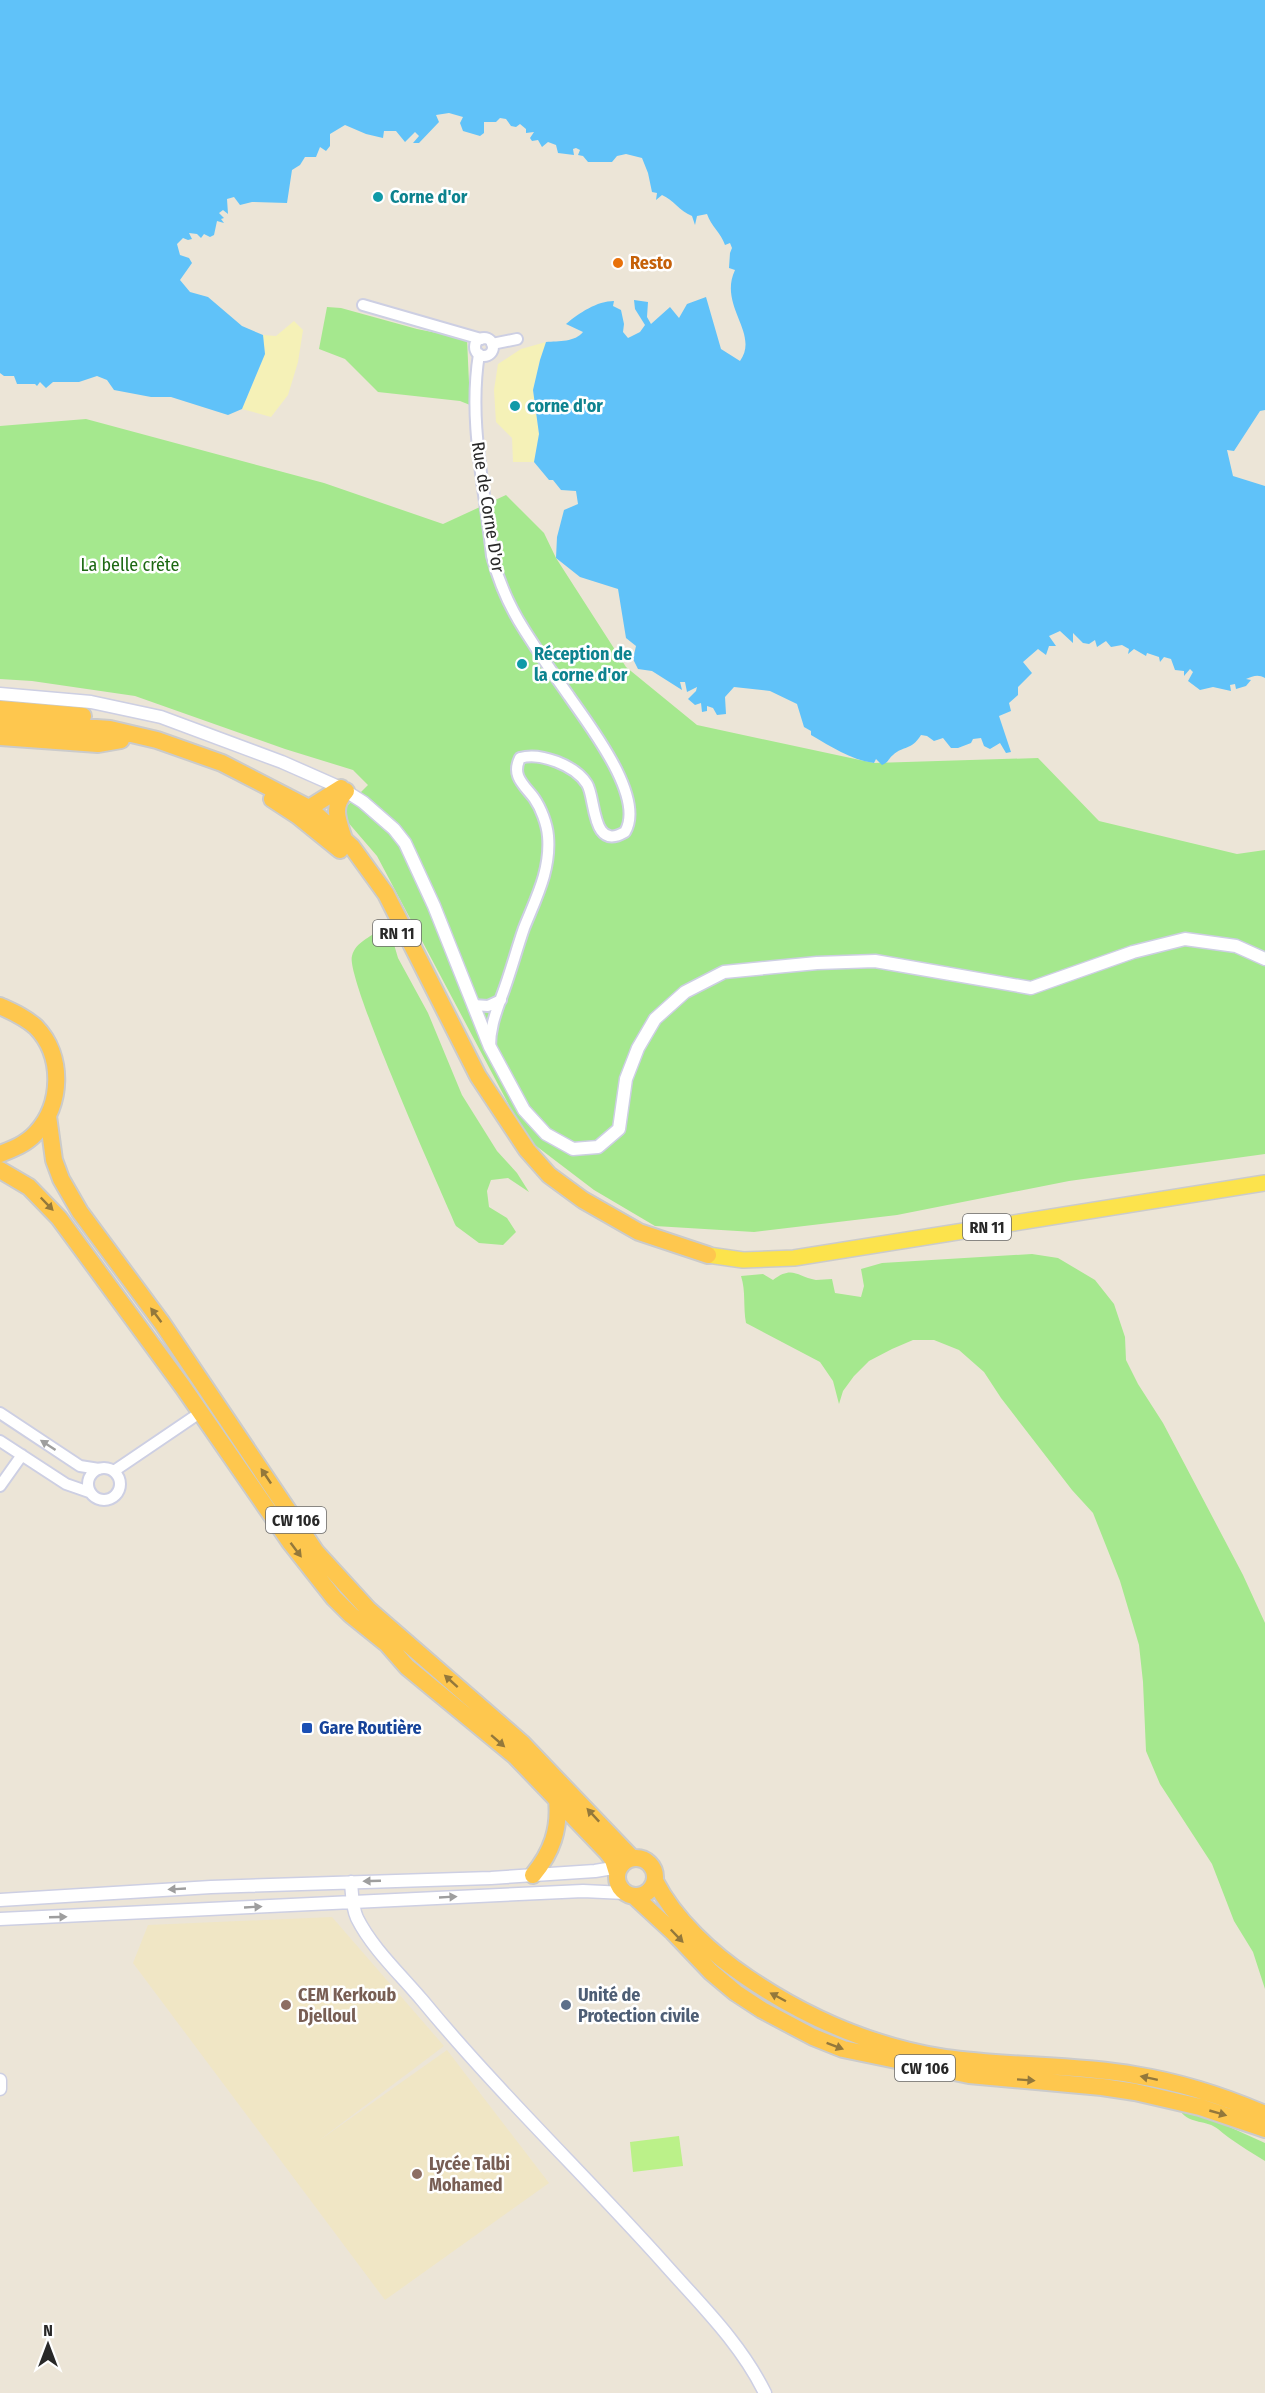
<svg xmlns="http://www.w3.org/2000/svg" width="1265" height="2393" font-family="'Fira Sans Condensed',sans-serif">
<rect width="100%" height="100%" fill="#ece5d7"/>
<path fill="#f0e6c5" d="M332,1917l112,129 -127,96 130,-92 102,133 -164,117 -252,-337 15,-38z"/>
<path fill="#a5e88e" d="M327,307l14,1 76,21 50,10 3,66 -10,-4 -82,-9 -33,-33 -26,-10z
M86,419l238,64 119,41 63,-29 38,38 12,25 70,109 71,58 177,38 164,-5 61,63 138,33 28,-4v304l-196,27 -172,34 -143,17 -99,-6 -61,-36 -67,-51 -150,-283 -37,-43 28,-28 -15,-15 -68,-21 -150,-53 -103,-15 -32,-2v-253z
M380,928l11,6 7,24 30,55 34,82 35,56 20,22 12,19 -21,-14 -17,2 -4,11 2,16 18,11 9,14 -13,13 -24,-2 -23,-17c-15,-35 -111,-249 -104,-270 4,-15 18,-17 28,-28z
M1032,1254l26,4 37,22 19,24 11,33 1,23 12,24 25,39 80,152 22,48v366l-12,-37 -19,-31 -22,-57 -52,-80 -14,-33 -3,-69 -4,-37 -19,-64 -27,-68 -21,-23 -71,-92 -17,-26 -25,-22 -25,-10h-21l-21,9 -23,12 -15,15 -11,15 -4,13 -6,-23 -13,-19 -74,-39c-3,-16 0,-32 -5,-47l22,-2 10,6c20,-15 24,-3 43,0 5,0 11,-1 16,-1l3,14 26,4 3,-11 -3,-17 21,-6z
M1181,2112l33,8 51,23v18c-16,-10 -33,-20 -47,-32 -11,-9 -28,-5 -37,-17z"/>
<path fill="#f5f1b7" d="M294,321l9,9 -5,32 -10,33 -17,22 -29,-8 23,-55 -2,-19 13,1z
M546,342l-6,18 -7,30 6,44 -5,28h-21l-1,-24 -16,-16 -2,-32 4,-26 23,-15z"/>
<path fill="#bbf189" d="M679,2136l4,30 -50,6 -3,-30z"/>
<path fill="#60c2f9" d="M0,0h1265v410l-5,1 -26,40 -7,-1 6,26 32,10v192c-7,-4 -12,-2 -19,1l5,1 -5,6 -10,3 -1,-5 -5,1 1,6 -18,-4 -13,3 -12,-9 5,-9 -3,-3 -6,7v-5l-9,-1 -4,-11 -7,-2 -4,5 -1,-5 -12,-4 -1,3 -12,-7 -6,5 1,-5 -7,-4 -11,2 -5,-6 -9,6 -2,-7 -6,4 -6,-1 -10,-10v10l-13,-12 -11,5 7,10h-7l-3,9 -8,-6 -15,13 9,11 -14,14v8l-9,8 2,8 -12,5 12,36 -5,1 -6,-10 -10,6 -6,-3 -3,-8 -8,1 -2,4 -13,5h-7l-8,-10 -9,3 -7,-5 -6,-1c-10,16 -17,10 -28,20 -5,4 -4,7 -11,10l-6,-6 -2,4c-25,-4 -42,-16 -63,-28v-4l-7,-4 -7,-23 -27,-13 -36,-4 -9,10 1,17 -9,1 -4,-7 -6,-2v5l-5,1 -1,-9 -6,2 -7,-6 8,-8 1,-4 -10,5 -2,-10h-5l2,8 -30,-19 -14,-2 -5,-10 3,-13 -10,-8 -8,-49 -38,-12 -24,-19 1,-21 7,-27 14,-6 -2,-13 -15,-1 -8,-10h-4l-15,-18 5,-28 -6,-44 7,-30 6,-18c13,-1 29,0 37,-10l-17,-8c13,-11 31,-23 48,-23l-1,5 8,4 3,14 -1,8 5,6 12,-6 5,-7 -10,-16 -1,-9 14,2 -1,15 4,7 19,-17 9,11 8,-14 19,-7 15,52 19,12c20,-28 -22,-55 -5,-91l-6,-2 1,-15 2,-5 -2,-5 -5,2c-4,-12 -14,-19 -18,-31l-10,2 -2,9 -3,-9c-13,-5 -18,-16 -30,-21l-6,5 1,-7 -5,-1 -4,-19 -6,-15 -16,-4 -9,2 -5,6h-24l-5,-6 -5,-1 2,-5 -4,-2 -3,1 1,6 -16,-2 -2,-8 -8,-3 -6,5 -4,-7 -6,1 -2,-3 4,-6 -8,1v-4l-6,-5 -4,3 -5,-1 -5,-7 -6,-1 -4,4h-12v11l-4,3 -17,-5 -3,-8 3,-6 -14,-4 -13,2 3,7 -20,21h-6l6,-7 -4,-4 -10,10 -9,-11h-12l-1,7 -17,-4 -21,-9 -15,9v12l-4,5 -6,-4 -4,10h-11l-5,8 -8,5 -5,33 -35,-1 -12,3 -6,-8 -7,2 1,15 -5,-4 -4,3 5,5 -3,1 3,4 -7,-2 -3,14 -4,2 -6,-3 -3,4 -4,-4 -8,-1 3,6 -4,1 -5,-2 -6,6 3,11 9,3 3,5 -12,17 10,12 18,5 34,29 21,9 2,19 -23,55 -14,6 -57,-18h-20l-37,-7 -7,-10 -10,-4 -18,6h-26l-7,6 -6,-6 -3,4 -2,-2h-18l-3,-8h-10l-4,-3z"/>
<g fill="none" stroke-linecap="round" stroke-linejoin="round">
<defs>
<path id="minor" d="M363,305l118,34
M475 347a9 9 0 1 1 18 0a9 9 0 1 1-18 0Z
M492,344l25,-5
M479,354c-11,68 6,134 13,202 7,27 18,52 33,75 14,22 29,44 44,65 19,28 77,101 56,136 -34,20 -29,-34 -38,-48 -12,-19 -47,-32 -67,-26 -9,18 4,27 14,40 7,10 13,26 14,38 3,34 -12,62 -24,92 -8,23 -14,47 -23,70 -6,17 -11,30 -11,49
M473,1005l15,1 13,-6
M0,1413l80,53 19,3
M0,1441l66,43 23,8
M88 1484a16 16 0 1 1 32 0a16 16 0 1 1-32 0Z
M114,1471l87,-59
M0,1486l22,-31"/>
<path id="tertiary" d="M0,694l91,8 70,15 121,45 59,26 22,14 31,27 11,14 29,63 56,141 34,63 22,24 27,15 25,-2 21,-18 7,-50 12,-31 17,-29 30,-27 39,-20 93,-9 58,-2 156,27 102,-36 52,-13 51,7 29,13
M351,1882c1,12 1,25 6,36 15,30 43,56 65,82 75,91 161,173 240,261 37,42 78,81 103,132
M0,1900l211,-13 280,-9 104,-7 24,-4
M0,1919l583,-28 42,2
M0,2080v9"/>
<path id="primary" d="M708,1255l35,5 51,-2 471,-75"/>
<path id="trunk" d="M0,709l83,7
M0,721l110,8 47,11 65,23 87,45 43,39 34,47 92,182 49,74 22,25 34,25 56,32 69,23
M0,737l98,7 23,-4
M272,799l26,17 42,34
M299,807l10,1 32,-20
M343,836c-6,-18 -11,-30 3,-45
M0,1006c13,6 25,11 36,21 28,29 26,78 0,106 -10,11 -23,16 -36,21
M48,1116l6,44 7,19 19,33 82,111 154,229 52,57 154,134 110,115
M0,1170l29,17 30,31 124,169 107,155 44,56 17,17 36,29 20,23 108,89 92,96 6,8 4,13
M617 1877a19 19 0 1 1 38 0a19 19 0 1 1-38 0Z
M533,1875c19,-23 27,-46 24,-76
M655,1881c20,39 57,73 93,97 59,40 127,69 197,80 63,9 127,6 190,17 44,7 88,21 130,39
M634,1896l39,36 38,40 25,21 26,17 51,27 30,12 126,26 133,12 33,5 65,15 65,22"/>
</defs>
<use href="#minor" stroke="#cdcfe3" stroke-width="14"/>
<use href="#tertiary" stroke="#cdcfe3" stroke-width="15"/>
<use href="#primary" stroke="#cbcbcb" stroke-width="18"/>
<use href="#trunk" stroke="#cbcbcb" stroke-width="20"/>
<use href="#minor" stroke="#fff" stroke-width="10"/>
<use href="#tertiary" stroke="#fff" stroke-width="12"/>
<use href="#primary" stroke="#fce34c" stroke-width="15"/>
<use href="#trunk" stroke="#fec74e" stroke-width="16"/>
</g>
<defs><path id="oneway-solid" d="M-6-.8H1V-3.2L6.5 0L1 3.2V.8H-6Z" transform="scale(1.5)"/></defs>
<g fill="#93783b">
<use href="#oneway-solid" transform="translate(47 1204) rotate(46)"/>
<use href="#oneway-solid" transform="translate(156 1315) rotate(-127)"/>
<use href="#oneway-solid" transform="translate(266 1476) rotate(-124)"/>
<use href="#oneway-solid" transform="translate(296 1550) rotate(53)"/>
<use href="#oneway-solid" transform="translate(451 1681) rotate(-138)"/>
<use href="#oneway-solid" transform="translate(498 1741) rotate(41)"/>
<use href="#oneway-solid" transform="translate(593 1815) rotate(-133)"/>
<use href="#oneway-solid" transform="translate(677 1936) rotate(46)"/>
<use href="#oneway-solid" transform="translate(778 1997) rotate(-152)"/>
<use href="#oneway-solid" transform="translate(835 2046) rotate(21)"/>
<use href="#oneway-solid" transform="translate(1149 2078) rotate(-168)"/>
<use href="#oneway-solid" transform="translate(1026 2080) rotate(4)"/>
<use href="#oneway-solid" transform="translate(1218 2113) rotate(16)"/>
</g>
<g fill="#9e9e9e">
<use href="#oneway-solid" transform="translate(48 1445) rotate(-147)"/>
<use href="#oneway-solid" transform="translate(372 1881) rotate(178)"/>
<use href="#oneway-solid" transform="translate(177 1889) rotate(177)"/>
<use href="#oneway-solid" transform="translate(448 1897) rotate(-3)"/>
<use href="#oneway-solid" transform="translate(253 1907) rotate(-3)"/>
<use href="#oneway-solid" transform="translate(58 1917) rotate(-2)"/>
</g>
<g fill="#0f9aa8" stroke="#fff" stroke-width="2">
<circle cx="378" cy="197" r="6"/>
<circle cx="515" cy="406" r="6"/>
<circle cx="522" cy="664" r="6"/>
</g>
<circle fill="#e8710a" stroke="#fff" stroke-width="2" cx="618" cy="263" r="6"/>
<rect fill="#1a4fb4" stroke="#fff" stroke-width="2" x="301" y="1722" width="12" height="12" rx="3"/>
<g fill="#8d6e63" stroke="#fff" stroke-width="2">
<circle cx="286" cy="2005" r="6"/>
<circle cx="417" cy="2174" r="6"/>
</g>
<circle fill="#5c6f8a" stroke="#fff" stroke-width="2" cx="566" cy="2005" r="6"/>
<g text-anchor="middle" stroke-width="5" stroke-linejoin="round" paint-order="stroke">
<g fill="#fff" stroke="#686868" stroke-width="1.5">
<rect x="373" y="920" width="48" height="26" rx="4.5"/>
<rect x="963" y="1214" width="48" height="26" rx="4.5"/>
<rect x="266" y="1507" width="60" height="26" rx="4.5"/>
<rect x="895" y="2055" width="60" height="26" rx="4.5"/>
</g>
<g font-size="16" font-weight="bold" fill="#282828">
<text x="397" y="939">RN 11</text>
<text x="987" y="1233">RN 11</text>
<text x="296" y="1526">CW 106</text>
<text x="925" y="2074">CW 106</text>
</g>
<g font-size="18" font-weight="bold" fill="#0d838f" stroke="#fff" text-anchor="start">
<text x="390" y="203">Corne d'or</text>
<text x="527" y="412">corne d'or</text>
<text x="534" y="660">Réception de<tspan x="534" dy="21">la corne d'or</tspan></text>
</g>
<g font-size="18" font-weight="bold" fill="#c56008" stroke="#fff" text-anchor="start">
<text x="630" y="269">Resto</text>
</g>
<g font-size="18" fill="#282828" stroke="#fff">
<text transform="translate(488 507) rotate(81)" y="6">Rue de Corne D'or</text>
</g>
<g font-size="18" fill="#1d6913" stroke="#fff">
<text x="130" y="571">La belle crête</text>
</g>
<g font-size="18" font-weight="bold" fill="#164399" stroke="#fff" text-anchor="start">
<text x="319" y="1734">Gare Routière</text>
</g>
<g font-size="18" font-weight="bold" fill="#785e54" stroke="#fff" text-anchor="start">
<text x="298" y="2001">CEM Kerkoub<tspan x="298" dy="21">Djelloul</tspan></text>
<text x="429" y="2170">Lycée Talbi<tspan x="429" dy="21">Mohamed</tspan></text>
</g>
<g font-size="18" font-weight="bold" fill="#4e5e75" stroke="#fff" text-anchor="start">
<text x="578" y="2001">Unité de<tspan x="578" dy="21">Protection civile</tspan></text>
</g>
</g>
<g transform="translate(48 2345)" stroke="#ffffff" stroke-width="4.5" paint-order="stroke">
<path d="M0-4.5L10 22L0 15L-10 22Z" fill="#282828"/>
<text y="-9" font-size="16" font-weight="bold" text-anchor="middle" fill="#282828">N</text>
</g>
</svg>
